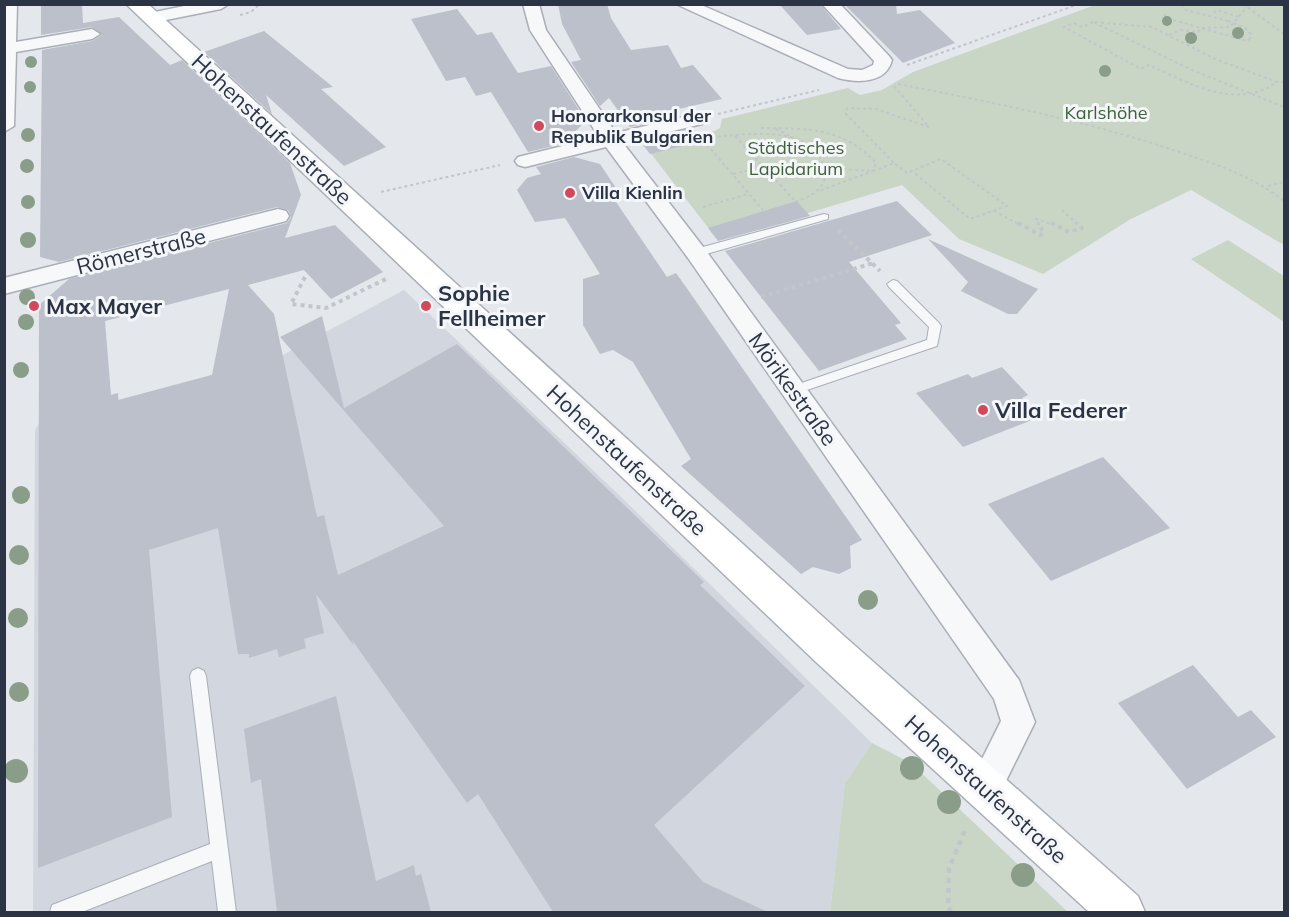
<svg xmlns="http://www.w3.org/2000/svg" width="1289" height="917" font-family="Mulish,sans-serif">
<rect width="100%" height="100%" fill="#e4e7ec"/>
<path fill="#d2d6de" d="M404,290l215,205 253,248 -27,40 -15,129h-797l2,-482 5,-8 78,-29 1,7 162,-44z"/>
<path fill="#c9d6c5" d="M1095,5h189v240l-93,-55 -60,29 -88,55 -84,-35 -57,-54 -94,28 -95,21 -64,-83 3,-4 62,-16 6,-3 2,-9 126,-31 12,7 22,-5 31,-18z
M1228,240l56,36v46l-93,-63z
M872,743l39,20 157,149h-238l15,-129z"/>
<path fill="#bbc0ca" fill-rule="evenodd" d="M41,4h41l1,19 36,-6 51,48 12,-5 108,103 11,32 -16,43 50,-13 48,47 -52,27 -27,-29 -56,15 26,29 43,203 7,-2 14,60 106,-49 -164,-189 42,-21 22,92 113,-64 247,238 -4,3 105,101 -151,139 49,57 65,30h-215l-75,-118 -11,9 -115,-163 2,6 -38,-52 8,39 -20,6 2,9 -27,9 -2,-8 -28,9v-4h-11l-20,-126 -69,22 23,267 -134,51 1,-563 30,-26 218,-56 4,-6 -3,-7 -11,-3 -218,55 -19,-5 2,-207 50,-9 10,-6 -10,-8 -51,8zM229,289l-17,86 -94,25v-7l-7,2 -6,-74z
M558,4h49l4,14 20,32 37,-5 13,23 12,-3 29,34 -52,12 5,6 -45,10 -21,-29 -9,8 -29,-44 10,-2 -19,-36z
M779,4h41l21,25 -34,6z
M844,4h52l1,10 23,-4 35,33 -52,20z
M457,9l20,26 15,-3 26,41 33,-7 35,55 -24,23 -34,8 -37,-60 -15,4 -11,-19 -19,4 -35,-62z
M264,31l69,56 -12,2 65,58 -42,19 -78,-71 6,19 -68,-62z
M686,130l9,13 -45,11 -10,-13z
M574,157l26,7 22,33 -8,2 53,78 9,-4 10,14 176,253 -12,6 1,22 -12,6 -26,-7 -12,7 -120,-108 10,-7 -58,-97 -20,-12 -13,4 -17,-29v-46l17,-5 -35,-56 -30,4 -18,-32 10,-12 14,-4 -5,-7z
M797,201l13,15 -92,25 -10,-13z
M897,201l35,34 -83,27 52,61 -6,2 12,14 -88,32 -94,-120z
M928,239l73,33 37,17 -21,25h-9l-47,-23 7,-9z
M1002,367l26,28 -6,3 18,19 -77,30 -47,-54 52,-19 4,4z
M1103,457l67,71 -119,53 -63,-77z
M1193,665l45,52 13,-7 25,27 -89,52 -69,-86z
M336,696l40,185 38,-16 2,11 5,-2 10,38h-154l-16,-133 -10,4 -7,-54z"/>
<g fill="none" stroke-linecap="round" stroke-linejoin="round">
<defs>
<path id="lane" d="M824,214l4,1v4l-132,38 -6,-4 2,-3z
M893,280l4,1 42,42 2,3 -4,20 -139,47h-8l-2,-3 2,-3 137,-47 2,-13 -40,-40 -2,-3z
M198,668l6,3 2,5 30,236h-18l-6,-51 -130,51h-32l2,-7 158,-61 -20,-168 2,-5z"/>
<path id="street" d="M4,4h13l-1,38 76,-13 8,5 -8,5 -76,13 -2,74 -10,6z
M194,4h35l-8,5 -70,14 -8,-5 2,-4z
M523,4h16l7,26 70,103 79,-19 9,6 -2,4 -79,19 81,105 315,432 16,42 -38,77 -12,5 -12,-5 -5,-12 33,-66 -7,-22 -306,-441 -82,-111 -81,20 -7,-2 -3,-4 3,-4 81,-20 -69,-107z
M676,4h23l149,65 14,1 11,-5 1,-4 -52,-57h18l49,52 3,4c-6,24 -35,23 -54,18z
M278,209l8,2 3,5 -3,5 -282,73v-16z"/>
<path id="secondary" d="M126,4h22l696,632 294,260 7,16h-56l-273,-250z"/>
</defs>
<use href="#lane" stroke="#a9aeb7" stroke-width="2"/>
<use href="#street" stroke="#a9aeb7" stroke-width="3"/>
<use href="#secondary" stroke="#a9aeb7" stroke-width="3"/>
<path stroke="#c2c5cb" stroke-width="2" stroke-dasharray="3 3" stroke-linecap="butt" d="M1182,4l4,6 42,11
M1243,4l41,30
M1214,13l3,-3 22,7
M1164,14l2,4 81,23 3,-2
M240,15l11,-3 9,-8
M1093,22l-11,5 -8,-4 -10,4 77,42 8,-4c40,18 87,46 128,17
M1169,35l12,-5 17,2 3,-4 29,-1 17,-20
M907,65l172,-61
M1284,82h-7l-62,-23 -63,-32 -59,-5 99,48 92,37
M898,84c92,18 185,36 275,66 39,13 79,25 111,51
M894,86l35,41 -53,-18 -29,-1 -1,6 48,49
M718,114l101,-24
M761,128c47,1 80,-2 115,35l-3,8 -54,20
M776,129l18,9
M735,136l60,65
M712,137c32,-2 90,-13 109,22 3,5 5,11 4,18 -3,15 -18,21 -31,25
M703,140l60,70
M825,168l48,3 21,-8 13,10 34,-14 66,47 -37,13 -57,-47
M733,174l30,-7
M1268,186l16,-4
M381,192l119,-27
M703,207l45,-13
M1062,210l16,15
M994,211l26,14
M1039,225l-3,-6 18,6"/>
<path stroke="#c2c5cb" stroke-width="4" stroke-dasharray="4 4" stroke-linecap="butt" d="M1018,223l22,12 4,-2 -6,-10
M1051,223l18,9 13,-4 -5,-5
M838,230l42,41
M305,277l-14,27 35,4 62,-30
M761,297l112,-34"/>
<path stroke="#c2c5cb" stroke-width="4.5" stroke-dasharray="5 5" stroke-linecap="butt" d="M951,912l-3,-5 1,-39 17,-40"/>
<use href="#lane" fill="#f7f8fa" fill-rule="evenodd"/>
<use href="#street" fill="#f7f8fa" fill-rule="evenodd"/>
<use href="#secondary" fill="#fff" fill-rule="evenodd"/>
<path stroke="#c2c5cb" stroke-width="2" stroke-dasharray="3 3" stroke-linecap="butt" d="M1228,21l17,7 6,6 -1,5"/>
</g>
<g fill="#899d89">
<circle cx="1167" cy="21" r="5"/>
<circle cx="1238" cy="33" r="6"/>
<circle cx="1191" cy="38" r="6"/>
<circle cx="31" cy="62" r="6"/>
<circle cx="1105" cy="71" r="6"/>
<circle cx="30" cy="87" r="6"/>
<circle cx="28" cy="135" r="7"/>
<circle cx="27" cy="166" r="7"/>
<circle cx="28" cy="202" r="7"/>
<circle cx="28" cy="240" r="8"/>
<circle cx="27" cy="297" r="8"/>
<circle cx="26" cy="322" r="8"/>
<circle cx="21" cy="370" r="8"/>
<circle cx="21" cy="495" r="9"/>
<circle cx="19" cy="555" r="10"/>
<circle cx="868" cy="600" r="10"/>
<circle cx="18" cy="618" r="10"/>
<circle cx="19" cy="692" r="10"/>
<circle cx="912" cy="768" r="12"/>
<circle cx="16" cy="771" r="12"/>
<circle cx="949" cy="802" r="12"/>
<circle cx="1023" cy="875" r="12"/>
</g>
<g fill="#d1495b" stroke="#f4f6f9" stroke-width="2">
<circle cx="539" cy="126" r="6"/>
<circle cx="570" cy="193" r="6"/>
<circle cx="34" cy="306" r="6"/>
<circle cx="426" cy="306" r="6"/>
<circle cx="983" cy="410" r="6"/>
</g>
<g text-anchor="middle" stroke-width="6" stroke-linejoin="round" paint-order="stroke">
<g font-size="18" fill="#3f6138" stroke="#f4f6f9">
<text x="1106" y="119">Karlshöhe</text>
<text x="796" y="154">Städtisches<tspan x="796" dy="21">Lapidarium</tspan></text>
</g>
<g font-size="18" font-weight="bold" fill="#2b3445" stroke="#f4f6f9" text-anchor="start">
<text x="551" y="122">Honorarkonsul der<tspan x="551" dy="21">Republik Bulgarien</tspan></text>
<text x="582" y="199">Villa Kienlin</text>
</g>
<g font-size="22" fill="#2b3445" stroke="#f4f6f9">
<text transform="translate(272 129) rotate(43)" y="8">Hohenstaufenstraße</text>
<text transform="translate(141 251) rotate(-14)" y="8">Römerstraße</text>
<text transform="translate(793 389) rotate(54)" y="8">Mörikestraße</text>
<text transform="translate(627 460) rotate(43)" y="8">Hohenstaufenstraße</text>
<text transform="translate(986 789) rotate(42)" y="8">Hohenstaufenstraße</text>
</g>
<g font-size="22" font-weight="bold" fill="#2b3445" stroke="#f4f6f9" text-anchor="start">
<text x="438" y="301">Sophie<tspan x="438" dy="25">Fellheimer</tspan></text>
<text x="46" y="314">Max Mayer</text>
<text x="995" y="418">Villa Federer</text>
</g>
</g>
<rect width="1289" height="917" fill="none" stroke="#2b3445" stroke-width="12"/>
</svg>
